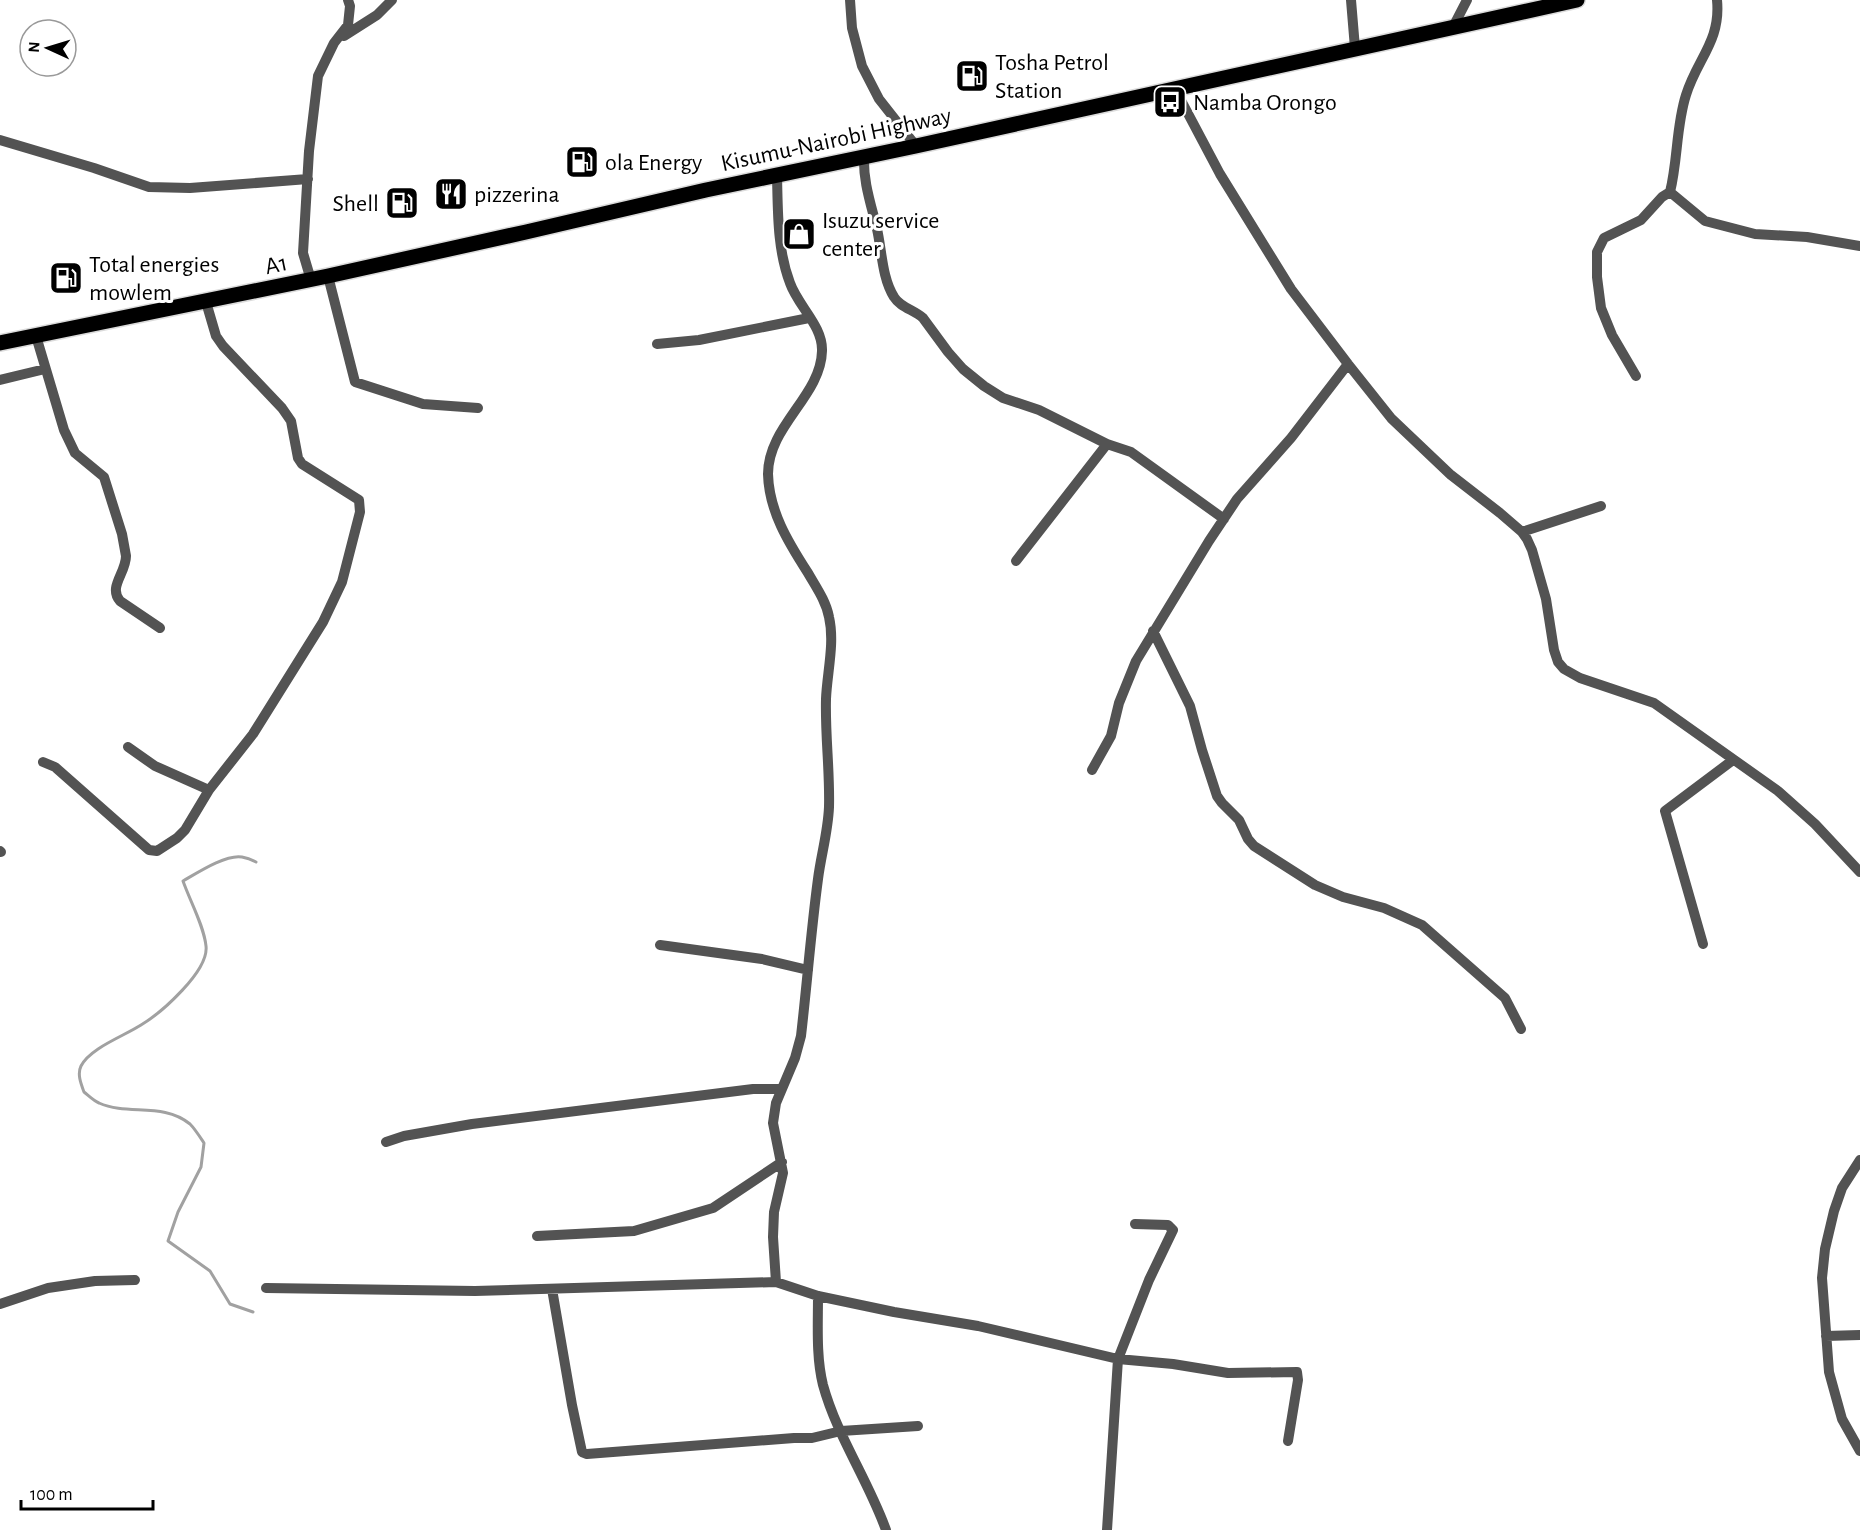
<svg xmlns="http://www.w3.org/2000/svg" width="1860" height="1530" font-family="'Alegreya Sans',sans-serif">
<rect width="100%" height="100%" fill="#fff"/>
<g fill="none" stroke-linecap="round" stroke-linejoin="round">
<path stroke="#a1a1a1" stroke-width="3" d="M253,1312l-23,-8 -20,-33 -42,-30 10,-29 23,-45 3,-24c-4,-6 -9,-14 -14,-19 -27,-22 -62,-8 -91,-21 -5,-2 -10,-7 -15,-11 -3,-8 -7,-18 -3,-26 9,-18 43,-30 60,-41 20,-12 68,-54 65,-79 -2,-20 -16,-45 -23,-65 14,-8 43,-27 59,-24 5,1 10,3 14,5"/>
<defs>
<path id="highway" d="M0,343l328,-67 198,-44 180,-42 210,-44 661,-146"/>
</defs>
<use href="#highway" stroke="#dbdbdb" stroke-width="18"/>
<path stroke="#535353" stroke-width="10" d="M850,0l2,28 10,38 17,33 37,47
M1351,0l4,48
M1453,27l14,-27
M344,36l33,-21 15,-15
M1175,89l45,85 71,115 57,75 43,54 60,57 49,38 22,19 5,7 5,11 14,49 8,51 4,12 6,7 16,9 74,25 124,88 37,33 45,48
M0,140l94,28 55,19 41,1 118,-9
M864,156c-1,26 7,48 13,73 5,22 5,49 17,68 6,10 20,13 29,21l25,34 15,17 21,17 19,12 36,12 68,34 24,8 93,67
M1670,192l35,29 50,13 52,3 53,9
M328,276l27,106 68,22 55,4
M311,280l-8,-27 6,-102 9,-75 16,-33 14,-18 2,-19 -2,-6
M36,336l28,94 11,23 29,24 18,57 4,22c0,17 -18,31 -6,45l40,27
M657,344l42,-4 110,-22
M1636,376l-24,-41 -11,-27 -4,-31v-25l7,-14 37,-18 21,-23 8,-5c8,-32 6,-66 16,-97 11,-36 35,-54 31,-95
M0,380l45,-11
M1522,532l79,-26
M1016,561l91,-117
M1153,631l37,75 12,44 15,46 5,7 17,17 9,19 6,7 61,39 28,12 41,11 38,17 83,73 16,31
M128,747l27,19 54,24
M43,762l12,5 94,83 8,1 20,-13 8,-8 24,-40 44,-56 70,-112 19,-40 18,-70 -1,-12 -57,-36 -4,-6 -7,-37 -9,-13 -59,-62 -7,-10 -10,-34
M1092,770l19,-34 8,-33 17,-42 73,-120 28,-42 54,-61 57,-74
M0,851l1,1
M1703,944l-38,-133 68,-51
M660,945l102,14 46,11
M386,1142l18,-6 68,-12 281,-35h28
M1860,1160l-18,28 -8,23 -9,38 -3,29 7,94 13,47 18,32
M537,1236l97,-5 79,-23 69,-46
M776,1282l-3,-45 1,-25 9,-39 -10,-50 3,-20 19,-45 6,-22c6,-52 10,-105 17,-157 3,-24 10,-47 11,-72 1,-36 -4,-72 -3,-108 1,-26 9,-56 3,-82 -3,-16 -13,-30 -21,-44 -20,-31 -39,-62 -40,-99 0,-48 53,-78 54,-123 1,-25 -24,-45 -32,-68 -13,-34 -12,-72 -13,-107
M266,1288l209,3 301,-9 42,14 76,16 84,14 140,33 55,5 55,9 69,-1 1,8 -10,61
M552,1289l20,116 10,47 5,2 207,-16h18l29,-7 77,-5
M818,1296c0,29 -2,61 5,89 14,51 45,95 63,145
M0,1304l48,-16 47,-7 40,-1
M1826,1336l34,-1
M1107,1530l11,-171 31,-79 24,-50 -5,-5 -33,-1"/>
<use href="#highway" stroke="#000" stroke-width="15"/>
</g>
<defs>
<symbol id="fuel-square" viewBox="-11 -11 22 22"><rect x="-9" y="-9" width="18" height="18" rx="4" fill="#000" stroke="#fff"/><path d="M-5.5-6h7V0h2V4h1.3V-2.5L3-4.5l.8-.8L6-3V5H2.5V1h-1V6h-7ZM-4.2-4.7v3.2H.2V-4.7Z" fill="#fff"/></symbol>
<symbol id="bus-square" viewBox="-11 -11 22 22"><rect x="-9" y="-9" width="18" height="18" rx="4" fill="#000" stroke="#fff"/><path d="M-5-6H5V4H4V6H2V4H-2V6H-4V4H-5ZM-3.5-4V0h7V-4ZM-3.5 1.2v1.5H-2V1.2ZM2 1.2v1.5H3.5V1.2Z" fill="#fff"/></symbol>
<symbol id="restaurant-square" viewBox="-11 -11 22 22"><rect x="-9" y="-9" width="18" height="18" rx="4" fill="#000" stroke="#fff"/><path d="M-5-6h1v4h1v-4h1v4h1v-4h1v5L-1.5 .5V6h-2V.5L-5-1ZM5-6V6H3V1.5H1.5Q1.5-4 5-6Z" fill="#fff"/></symbol>
<symbol id="shop-square" viewBox="-11 -11 22 22"><rect x="-9" y="-9" width="18" height="18" rx="4" fill="#000" stroke="#fff"/><path d="M-5-2.5h2.3a2.7 3.5 0 0 1 5.4 0H5L5.5 6h-11ZM-1.5-2.5h3a1.5 2.3 0 0 0-3 0Z" fill="#fff"/></symbol>
</defs>
<g fill-rule="evenodd">
<use href="#fuel-square" x="953" y="57" width="38" height="38"/>
<use href="#bus-square" x="1151" y="83" width="38" height="38"/>
<use href="#fuel-square" x="563" y="143" width="38" height="38"/>
<use href="#restaurant-square" x="432" y="175" width="38" height="38"/>
<use href="#fuel-square" x="383" y="184" width="38" height="38"/>
<use href="#shop-square" x="780" y="215" width="38" height="38"/>
<use href="#fuel-square" x="47" y="259" width="38" height="38"/>
</g>
<g text-anchor="middle" stroke-width="6" stroke-linejoin="round" paint-order="stroke">
<g font-size="24" fill="#000" stroke="#fff" text-anchor="start">
<text x="995" y="70">Tosha Petrol<tspan x="995" dy="28">Station</tspan></text>
<text x="1193" y="110">Namba Orongo</text>
<text x="605" y="170">ola Energy</text>
<text x="474" y="202">pizzerina</text>
<text x="379" y="211" text-anchor="end">Shell</text>
<text x="822" y="228">Isuzu service<tspan x="822" dy="28">center</tspan></text>
<text x="89" y="272">Total energies<tspan x="89" dy="28">mowlem</tspan></text>
</g>
<g font-size="24" fill="#000" stroke="#fff">
<text transform="translate(836 139) rotate(-12)" y="8">Kisumu-Nairobi Highway</text>
<text transform="translate(276 264) rotate(-12)" y="8">A1</text>
</g>
</g>
<g transform="translate(48 48) rotate(274)"><circle r="28" fill="#ffffff" stroke="#999999" stroke-width="1.5"/>
<path d="M0-4.5L10 22L0 15L-10 22Z" fill="#000000"/>
<text y="-9" font-size="16" font-weight="bold" text-anchor="middle" fill="#000000">N</text>
</g>
<path d="M21 1500v9h132v-9" fill="none" stroke="#000000" stroke-width="3"/>
<text x="30" y="1500" font-size="18" fill="#000000" stroke="#ffffff" stroke-width="4.5" paint-order="stroke">100 m</text>
</svg>
